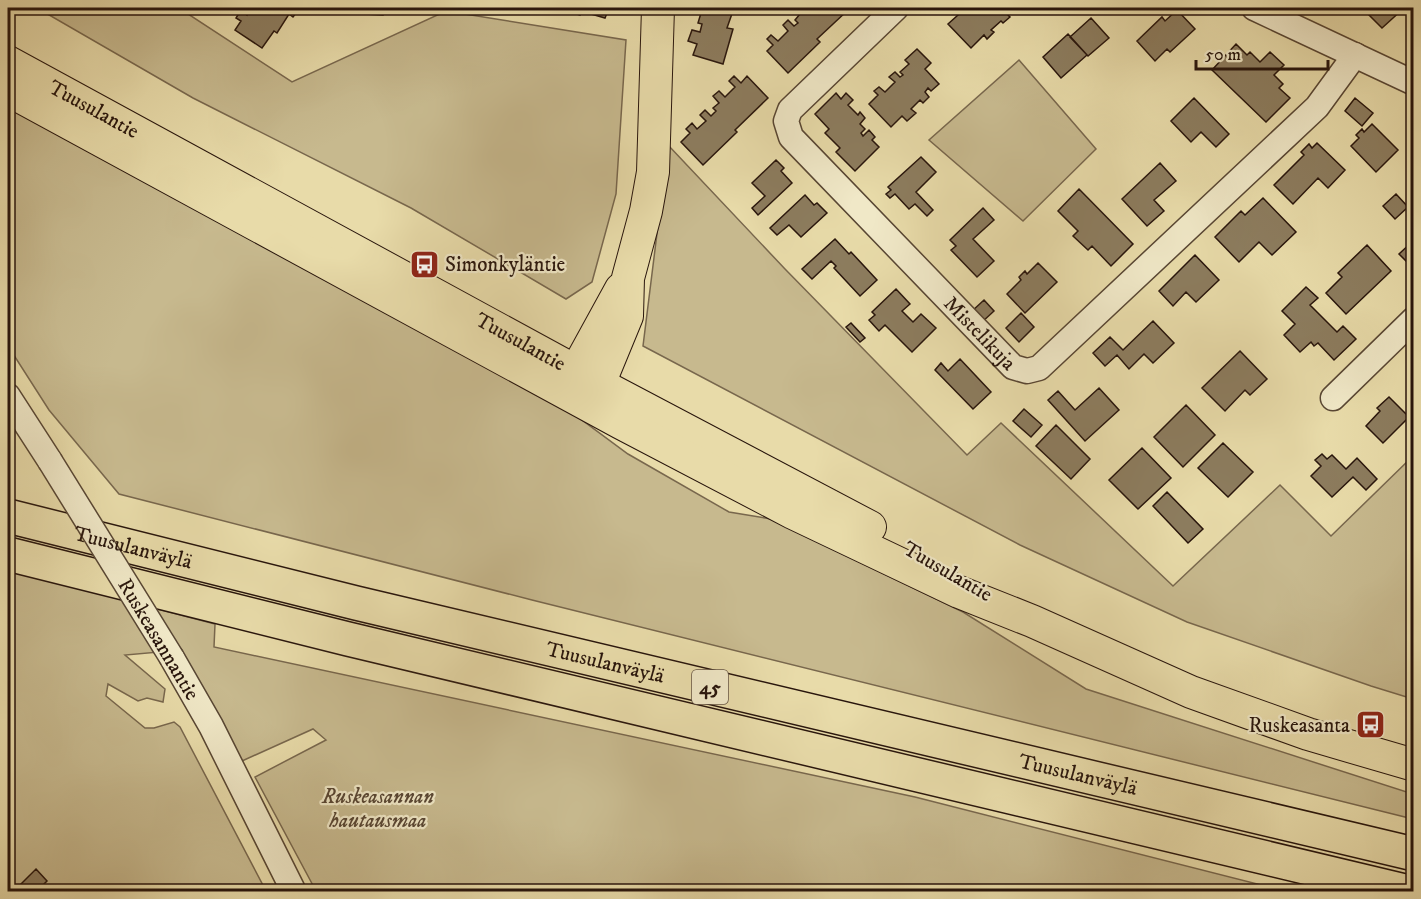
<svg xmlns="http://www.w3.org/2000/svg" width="1421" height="899" font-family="'IM FELL DW Pica',serif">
<rect width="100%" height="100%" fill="#e8dba9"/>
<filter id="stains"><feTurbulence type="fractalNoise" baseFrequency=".00333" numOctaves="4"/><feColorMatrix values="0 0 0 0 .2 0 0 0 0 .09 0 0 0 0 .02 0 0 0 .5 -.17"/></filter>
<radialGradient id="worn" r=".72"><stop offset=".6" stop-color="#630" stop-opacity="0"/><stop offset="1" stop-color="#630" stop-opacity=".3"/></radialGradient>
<path fill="#c7b98e" stroke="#78674d" stroke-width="1.5" d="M37,8h142l113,74 154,-71 180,29 -10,154 -24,88 -26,17 -155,-91 -218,-110z
M1019,60l77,89 -73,72 -94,-81z
M8,105l567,310 53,39 101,58 42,7 192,93 123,77 327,105v25l-881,-219 -413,-106 -70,-84 -41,-64z
M668,145l117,124 182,186 34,-32 172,163 107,-101 51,51 82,-80v243l-42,-13 -184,-64 -167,-77 -377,-199z
M8,570l207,54 -1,23 701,150 370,94h-969l-61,-114 71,-37 -13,-11 -71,32 -61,-111 -56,5 40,34 -2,13 -16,-4 -9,3 -30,-17 -2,12 39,32h9l20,-6 6,5 86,164h-258z"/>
<path fill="#8c7c5e" stroke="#28150c" stroke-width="1.5" d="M255,8h45l-7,9 -4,-3 -12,19 -3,-2 -12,17 -27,-18 6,-9 -5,-3 5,-8 6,5 3,-5 5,3 2,-4z
M345,8h70v1l-32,-1v7l-39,-2z
M541,8h68l-4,10 -24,-7 -1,4 -19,-6 -1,4z
M693,8h41l-7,20 6,1 -10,35 -30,-9 4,-11 -9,-3 4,-11 8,2 2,-8 -4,-1 3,-10 -9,-3z
M794,8h8l2,2 3,-2h39l2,2 -31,29 3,3 -32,31 -21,-22 6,-6 -6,-6 4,-4 7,6 10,-10 -5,-6 5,-5 6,6 4,-3 -3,-3 5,-6z
M959,8l7,5 5,-5h40l-5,5 4,4 -7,6 -2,-2 -10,9 3,2 -7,7 -3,-4 -13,13 -23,-24 10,-9 -3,-3z
M1373,8h31l-22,20 -15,-15z
M1177,10l18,19 -25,23 -3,-3 -12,12 -18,-20 25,-24 3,4z
M1091,18l18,20 -21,18 -18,-19z
M1068,34l19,21 -26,23 -18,-21z
M1236,44l11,11 3,-3 10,10 10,-10 14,13 -10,10 9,9 -4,4 11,10 -24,24 -54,-52z
M917,49l14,14 -6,6 14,15 -8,7 -3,-3 -3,4 4,5 -6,6 -3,-3 -9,9 5,4 -9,8 -5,-5 -11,11 -22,-23 9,-9 -4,-4 5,-4 6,5 10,-10 -6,-5 6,-5 5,5 3,-2 -3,-3 9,-8 -4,-4z
M734,76l7,7 6,-7 21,22 -33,32 2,2 -34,33 -22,-23 9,-9 -4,-4 6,-6 5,6 9,-8 -6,-6 5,-5 6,6 5,-5 -3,-3 6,-5 -6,-7 6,-5 6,6 10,-10 -6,-6z
M836,93l5,6 5,-6 7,7 -5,5 10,10 2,-3 5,6 -5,6 5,5 -4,4 2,3 6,-6 6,7 -3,3 7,7 -24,24 -19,-19 4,-4 -15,-15 4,-4 -14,-15z
M1194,98l35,36 -13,13 -15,-15 -10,10 -20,-21z
M1355,98l18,15 -11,13 -17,-15z
M1372,124l26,26 -22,22 -25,-26 8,-8 -3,-3 6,-6 2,3z
M1317,143l28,27 -17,18 -10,-10 -25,26 -19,-19 30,-30 -3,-3 8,-8 3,4z
M921,157l15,15 -20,20 17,18 -6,6 -12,-12 -6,5 -14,-15 -5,4 -4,-4 5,-4 -3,-3z
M776,160l8,8 -3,3 11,12 -34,32 -6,-7 13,-12 -13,-13z
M1160,163l16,18 -22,19 10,11 -17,15 -25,-27z
M1079,189l54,55 -22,22 -19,-20 -4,4 -15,-14 5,-5 -20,-20z
M1396,194l12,13 -13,12 -12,-13z
M805,195l9,10 3,-2 10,10 -26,24 -12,-12 -12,10 -7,-7z
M1263,198l33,34 -24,23 -13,-13 -20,20 -24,-25 26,-26 4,4z
M983,208l11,12 -21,19 21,22 -17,16 -26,-27 5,-4 -6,-6z
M1414,231v38l-15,-15 14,-13 -4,-5z
M835,239l14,15 2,-2 26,28 -17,16 -26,-28 2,-2 -5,-5 -19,18 -10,-10z
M1367,245l24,26 -45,43 -20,-21 16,-16 -4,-4z
M1195,255l24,25 -23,22 -10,-10 -13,14 -14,-15z
M1038,263l19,19 -32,31 -18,-19 14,-14 -2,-3 6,-6 2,3z
M1306,287l12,11 -8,7 27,27 6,-6 13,13 -22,21 -16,-17 -4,3 -3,-4 -11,10 -16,-17 11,-11 -13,-13z
M896,289l14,15 -8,7 11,11 8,-8 15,14 -24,24 -27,-27 -6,6 -10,-11 6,-5 -3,-3z
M984,300l10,11 -13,12 -10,-11z
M1021,313l13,14 -15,15 -13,-14z
M1153,321l21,22 -21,20 -9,-9 -15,15 -12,-14 -12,11 -12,-13 17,-16 13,13z
M851,323l14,15 -5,4 -14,-15z
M1240,351l27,28 -17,16 -5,-5 -20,21 -23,-23z
M960,359l31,33 -18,17 -38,-39 6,-7 7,8z
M1099,388l20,22 -34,31 -37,-41 10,-9 17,19z
M1389,397l20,20 -26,26 -17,-17 14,-15 -3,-3z
M1186,405l29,30 -32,32 -29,-30z
M1024,409l18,16 -11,12 -18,-16z
M1056,425l34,34 -19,20 -35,-33z
M1223,443l30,29 -25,25 -30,-29z
M1142,448l29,30 -33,31 -29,-29z
M1322,454l5,5 5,-4 14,14 11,-11 20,21 -11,11 -13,-13 -21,20 -21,-21 10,-10 -6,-6z
M1167,492l36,37 -15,14 -35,-37z
M36,869l11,12 -11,11h-23z"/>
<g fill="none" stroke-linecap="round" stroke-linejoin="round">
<defs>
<g id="minor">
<path id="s1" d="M896,8l-106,102 -4,11 5,16 222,230 14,4 12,-3 278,-261 38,-52"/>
<path d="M1254,8l160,75"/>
<path d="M8,396l42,65"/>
<path d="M1333,398l81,-79"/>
<path d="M172,658l39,68 83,166"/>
</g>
<g id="major">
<path id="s2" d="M8,62l591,322 271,143"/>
<path d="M8,90l613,333 172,90 166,79 73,29 159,71 117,42 106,31"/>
<path d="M576,393v-22l45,-82"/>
<path d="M582,395l17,-11 28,-68 1,-38 18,-67 7,-39 5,-164"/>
</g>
<g id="highway">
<path id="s3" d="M8,516l348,87 1058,251"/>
<path d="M8,554l340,85 1061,253"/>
</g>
</defs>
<use href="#minor" stroke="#584633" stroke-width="27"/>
<use href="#major" stroke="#28150c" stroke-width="34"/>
<use href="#highway" stroke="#28150c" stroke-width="36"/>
<use href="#minor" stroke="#f0e8c7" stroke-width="24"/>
<use href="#major" stroke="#e8dba9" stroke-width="32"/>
<use href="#highway" stroke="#e8dba9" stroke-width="33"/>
<defs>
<path id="minor-bridge" d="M50,461l122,197"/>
</defs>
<use href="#minor-bridge" stroke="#584633" stroke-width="27" stroke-linecap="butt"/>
<use href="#minor-bridge" stroke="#f0e8c7" stroke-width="24"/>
</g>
<defs>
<symbol id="bus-square" viewBox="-11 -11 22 22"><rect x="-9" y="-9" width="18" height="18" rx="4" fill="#8f2418" stroke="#f0e8c7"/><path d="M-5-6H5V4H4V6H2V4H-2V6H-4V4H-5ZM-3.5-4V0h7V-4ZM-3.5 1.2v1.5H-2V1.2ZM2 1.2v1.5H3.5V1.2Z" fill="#fff"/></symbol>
</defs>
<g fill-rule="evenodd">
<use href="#bus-square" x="408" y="248" width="33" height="33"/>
<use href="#bus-square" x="1354" y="708" width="33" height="33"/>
</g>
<g text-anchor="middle" stroke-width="4.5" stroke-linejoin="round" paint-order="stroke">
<rect fill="#f0e8c7" stroke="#645444" stroke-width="1.5" x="692" y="670" width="36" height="34" rx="4.5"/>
<g font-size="20" font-weight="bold" fill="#28150c">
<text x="710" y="694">45</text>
</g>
<g font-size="21" fill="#28150c" stroke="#f0e8c7">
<text dy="7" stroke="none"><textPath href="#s2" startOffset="98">Tuusulantie</textPath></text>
<text dy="7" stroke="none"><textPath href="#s1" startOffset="448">Mistelikuja</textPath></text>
<text dy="7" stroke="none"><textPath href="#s2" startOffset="584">Tuusulantie</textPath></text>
<text dy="7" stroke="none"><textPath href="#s3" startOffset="129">Tuusulanväylä</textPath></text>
<text transform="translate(948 571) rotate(30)" y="7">Tuusulantie</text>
<text transform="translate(159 639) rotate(59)" y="7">Ruskeasannantie</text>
<text dy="7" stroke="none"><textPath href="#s3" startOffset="615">Tuusulanväylä</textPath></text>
<text dy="7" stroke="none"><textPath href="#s3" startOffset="1101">Tuusulanväylä</textPath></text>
</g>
<g font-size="21" fill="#28150c" stroke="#f0e8c7" text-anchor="start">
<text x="445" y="271">Simonkyläntie</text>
<text x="1350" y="732" text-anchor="end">Ruskeasanta</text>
</g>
<g font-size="21" font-style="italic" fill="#584633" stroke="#f0e8c7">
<text x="378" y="803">Ruskeasannan<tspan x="378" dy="24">hautausmaa</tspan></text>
</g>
</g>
<rect width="1421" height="899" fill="none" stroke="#e8dba9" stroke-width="30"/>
<rect x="9" y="9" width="1403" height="881" fill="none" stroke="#28150c" stroke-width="3"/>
<rect x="15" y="15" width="1391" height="869" fill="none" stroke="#28150c" stroke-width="1.5"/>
<path d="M1196 60v9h132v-9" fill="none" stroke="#28150c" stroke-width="3"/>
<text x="1205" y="60" font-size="18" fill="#28150c" stroke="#f0e8c7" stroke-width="4.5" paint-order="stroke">50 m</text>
<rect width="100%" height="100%" filter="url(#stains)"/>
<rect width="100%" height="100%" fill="url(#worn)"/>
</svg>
